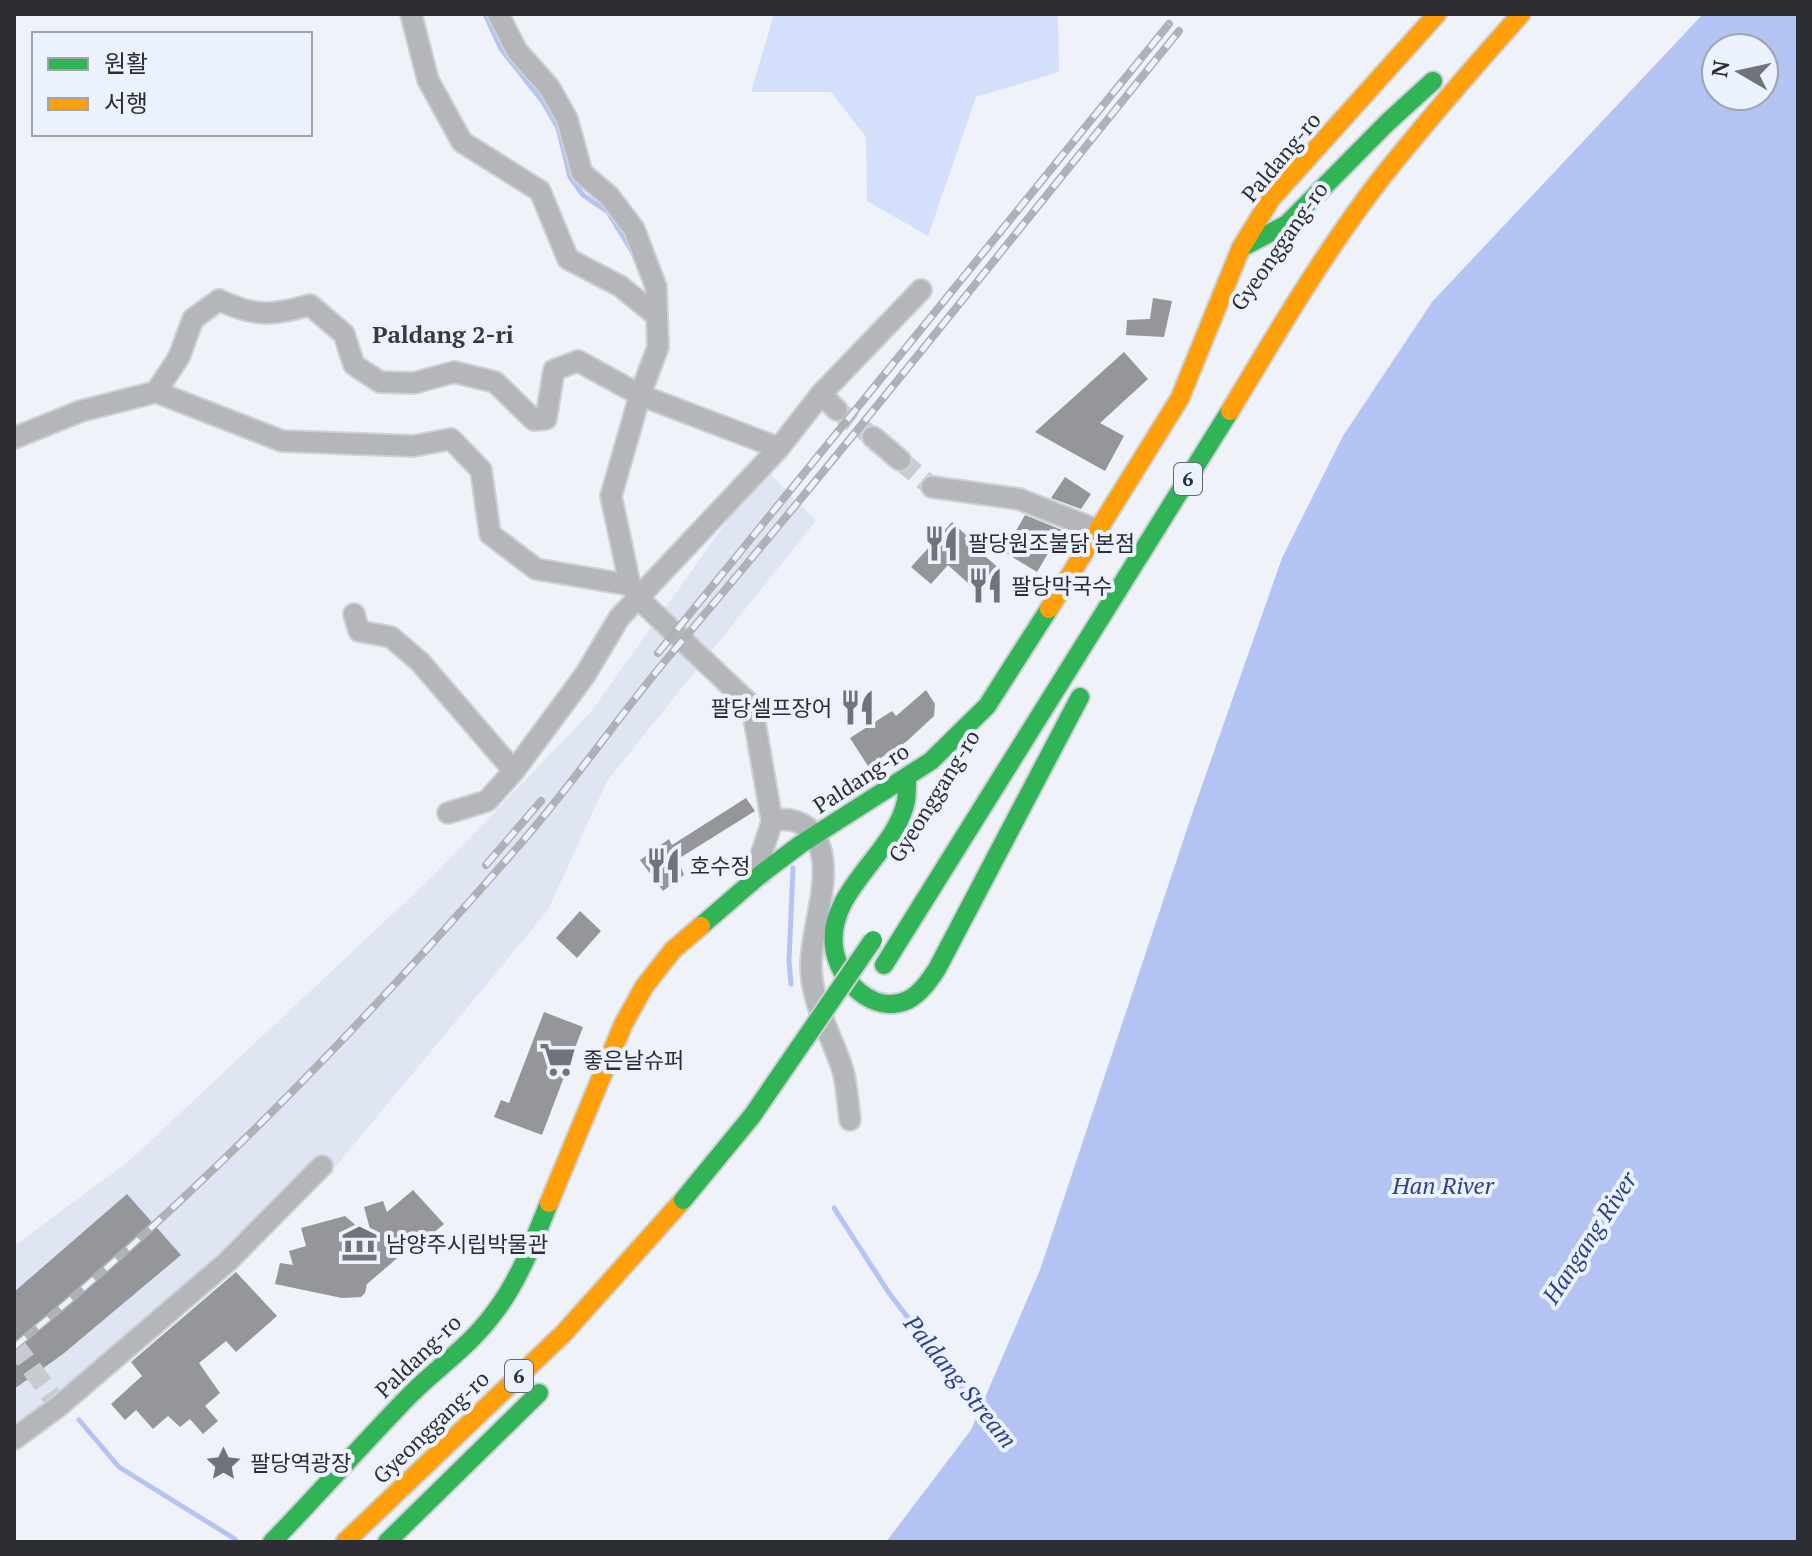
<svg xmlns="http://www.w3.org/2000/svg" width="1812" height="1556" font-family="'PT Serif','Noto Sans KR',serif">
<rect width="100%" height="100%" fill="#eff2f9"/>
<path fill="#e0e5f3" d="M765,468l51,53 -209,260 -59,129 -226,273 -225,193 -83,63v-193l114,-84 303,-284 159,-165z"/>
<path fill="#d4dffc" d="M774,14h284l1,58 -83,25 -48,139 -61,-35 -1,-64 -35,-45h-80z"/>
<path fill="#b3c4f4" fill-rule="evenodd" d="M1703,14h95v1528h-912l85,-112 69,-160 152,-456 90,-256 61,-122 89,-134zM1716,48h48v48h-48z"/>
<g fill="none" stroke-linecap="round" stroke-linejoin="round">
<path stroke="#b3c4f4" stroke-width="5" d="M485,14l16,35 42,53 15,26 12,49 13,18 25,17 25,41
M791,984l-2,-23 4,-93
M834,1208l55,85 94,122
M79,1420l40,47 116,72"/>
</g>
<path fill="#94969a" d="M1153,298l19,3 -8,36 -38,-2 1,-15 23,-1z
M1124,352l24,27 -48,44 24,13 -19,35 -70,-39z
M1065,477l26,17 -10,15 -30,-11z
M1025,515l37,15 -25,42 -33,-20z
M952,522l15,14 -3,2 37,32 -21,24 -32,-29 -17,19 -20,-17z
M926,690l9,14 -1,12 -28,26 -38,24 -18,-28 42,-27 4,5z
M746,798l9,13 -77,48 6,16 -21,16 -23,-31 29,-21 3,6z
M580,911l21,20 -24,27 -21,-20z
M544,1012l39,15 -41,108 -48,-18 7,-17 8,3z
M413,1190l31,34 -26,22 -3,-3 -48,41 -2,9 -4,4 -19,1 -67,-14 5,-21 13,2 -4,-14 17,-5 -5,-18 44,-12 28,24 -9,-33 19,-6 4,11z
M127,1194l54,61 -118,99 -49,35v-97z
M236,1272l41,44 -41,36 -10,-11 -27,22 21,30 -15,13 13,15 -15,13 -13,-15 -10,8 -12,-11 -15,13 -17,-19 -11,10 -14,-16 31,-28 -11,-14z"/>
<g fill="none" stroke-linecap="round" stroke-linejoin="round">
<path stroke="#c8cbd1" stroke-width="20" stroke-dasharray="20 10" stroke-linecap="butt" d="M837,410l36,27
M900,460l32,27
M14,1344l45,62"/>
<defs>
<path id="street" d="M411,14l17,66 34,62 78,49 28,68 52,27 37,30
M498,14l19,37 32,36 18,32 15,54 27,23 25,33 22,58 2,60 -18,48 -29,101 19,89 9,14 113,107 20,116
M156,392l23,-35 14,-38 26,-19c36,17 53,16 91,5l34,29 10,31 26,17 34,1 40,-11 41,10 39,38 12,-1 8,-49 24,-9 62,34 139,53
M156,392l126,49 131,5 38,-7 30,31 9,64 46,35 94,16
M821,394l16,16
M873,437l27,23
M14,438l67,-27 75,-19
M932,487l87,12 81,32
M354,614l5,17 32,6 29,25 94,109
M448,813l39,-12 27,-30 71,-96 34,-57 160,-170 42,-54 100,-104
M761,874v-19l11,-33c14,-6 35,0 43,14 21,35 -4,91 -4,129 0,39 21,70 32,106 4,15 5,34 7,49
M14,1439l45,-33 168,-144 95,-96"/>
<path id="fast" d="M1241,248l46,-24 101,-102 45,-41
M907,777c0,8 0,17 -1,24 -11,53 -79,89 -72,146 4,33 39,69 74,53 13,-7 21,-19 29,-31l143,-272
M701,926l60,-52 40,-30 130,-83 56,-55 62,-97
M884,965l346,-554
M272,1542c47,-48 91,-99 139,-148 28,-28 59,-48 83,-81 25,-32 40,-73 55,-110
M387,1542l152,-149"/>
<path id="slow" d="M1230,411c47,-78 93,-157 149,-230 45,-57 93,-112 142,-167
M1049,609l131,-211 61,-150 30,-49 166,-185
M549,1203l74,-178 21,-38 29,-37 28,-24
M345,1542l219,-209 119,-133"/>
</defs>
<use href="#street" stroke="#cdd0d5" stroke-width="24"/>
<use href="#fast" stroke="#cdd0d5" stroke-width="22"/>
<use href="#slow" stroke="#cdd0d5" stroke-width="22"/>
<use href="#street" stroke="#b4b6b9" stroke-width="20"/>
<use href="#fast" stroke="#30b455" stroke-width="18"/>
<use href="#slow" stroke="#ff9f0a" stroke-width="18"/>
<defs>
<path id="rail" d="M658,653l511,-629
M486,865l55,-64
M14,1347c187,-154 349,-322 508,-505 54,-62 100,-131 154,-194 172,-202 336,-411 503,-617"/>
</defs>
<use href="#rail" stroke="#b0b1b6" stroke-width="8"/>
<use href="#rail" stroke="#ebf1fd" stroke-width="5" stroke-dasharray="15" stroke-linecap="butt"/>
<defs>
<path id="fast-bridge" d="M683,1200l69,-84 121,-176"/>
</defs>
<use href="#fast-bridge" stroke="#cdd0d5" stroke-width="22" stroke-linecap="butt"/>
<use href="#fast-bridge" stroke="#30b455" stroke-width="18"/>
</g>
<defs>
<symbol id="restaurant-bare" viewBox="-9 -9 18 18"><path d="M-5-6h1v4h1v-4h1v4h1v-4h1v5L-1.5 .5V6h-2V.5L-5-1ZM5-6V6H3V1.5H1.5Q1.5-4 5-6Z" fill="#707378" stroke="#ebf1fd" stroke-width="2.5" paint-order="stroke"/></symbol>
<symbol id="supermarket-bare" viewBox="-9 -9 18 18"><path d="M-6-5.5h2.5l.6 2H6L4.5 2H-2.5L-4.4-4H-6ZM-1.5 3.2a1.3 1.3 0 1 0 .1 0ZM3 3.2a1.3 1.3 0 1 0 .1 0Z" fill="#707378" stroke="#ebf1fd" stroke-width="2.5" paint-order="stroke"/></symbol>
<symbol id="museum-bare" viewBox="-9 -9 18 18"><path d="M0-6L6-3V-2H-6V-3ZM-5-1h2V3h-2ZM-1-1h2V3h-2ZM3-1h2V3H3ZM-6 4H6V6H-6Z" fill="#707378" stroke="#ebf1fd" stroke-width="2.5" paint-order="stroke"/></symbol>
<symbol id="sight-bare" viewBox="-9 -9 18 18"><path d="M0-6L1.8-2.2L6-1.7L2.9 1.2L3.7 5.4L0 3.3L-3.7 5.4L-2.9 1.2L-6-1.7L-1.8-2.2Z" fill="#707378" stroke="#ebf1fd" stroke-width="2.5" paint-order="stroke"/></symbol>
</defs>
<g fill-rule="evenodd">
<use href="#restaurant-bare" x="916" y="518" width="51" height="51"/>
<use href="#restaurant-bare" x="960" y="560" width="51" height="51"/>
<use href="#restaurant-bare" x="832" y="682" width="51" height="51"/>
<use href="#restaurant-bare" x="638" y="840" width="51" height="51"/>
<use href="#supermarket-bare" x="532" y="1034" width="51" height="51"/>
<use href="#museum-bare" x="334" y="1218" width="51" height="51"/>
<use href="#sight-bare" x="198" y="1438" width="51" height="51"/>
</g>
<g text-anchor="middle" stroke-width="8" stroke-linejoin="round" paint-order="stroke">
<g fill="#ebf1fd" stroke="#656870" stroke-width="2">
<rect x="1174" y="463" width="28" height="32" rx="6"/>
<rect x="505" y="1360" width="28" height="32" rx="6"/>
</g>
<g font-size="20" font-weight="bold" fill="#2c2e33">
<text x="1188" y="486">6</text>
<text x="519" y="1383">6</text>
</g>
<g font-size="22" fill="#2c2e33" stroke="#ebf1fd">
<text transform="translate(1281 157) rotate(-50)" y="8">Paldang-ro</text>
<text transform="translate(1279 246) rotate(-55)" y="8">Gyeonggang-ro</text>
<text transform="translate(861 778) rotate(-33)" y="8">Paldang-ro</text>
<text transform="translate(934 796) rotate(-58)" y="8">Gyeonggang-ro</text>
<text transform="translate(418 1356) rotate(-44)" y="8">Paldang-ro</text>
<text transform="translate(431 1427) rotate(-44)" y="8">Gyeonggang-ro</text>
</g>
<g font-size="22" fill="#2c2e33" stroke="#ebf1fd" text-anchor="start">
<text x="968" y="551">팔당원조불닭 본점</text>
<text x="1011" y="594">팔당막국수</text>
<text x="832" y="716" text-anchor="end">팔당셀프장어</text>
<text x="690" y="874">호수정</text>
<text x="583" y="1068">좋은날슈퍼</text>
<text x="386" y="1252">남양주시립박물관</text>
<text x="250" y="1471">팔당역광장</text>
</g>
<g font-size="24" font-weight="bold" fill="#353942" stroke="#ebf1fd">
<text x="443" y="343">Paldang 2-ri</text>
</g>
<g font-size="24" font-style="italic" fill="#2e438e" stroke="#ebf1fd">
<text x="1443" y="1194">Han River</text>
<text transform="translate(1590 1238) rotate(-57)" y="8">Hangang River</text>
<text transform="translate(960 1382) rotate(51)" y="8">Paldang Stream</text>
</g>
</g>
<rect width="1812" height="1556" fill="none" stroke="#2c2e33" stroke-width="32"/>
<rect x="32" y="32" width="280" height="104" fill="#ebf1fd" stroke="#9fa3ac" stroke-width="2"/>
<rect x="48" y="58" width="40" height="12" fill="#30b455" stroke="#9fa3ac" stroke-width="2"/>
<text x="104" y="72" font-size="24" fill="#2c2e33">원활</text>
<rect x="48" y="98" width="40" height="12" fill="#ff9f0a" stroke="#9fa3ac" stroke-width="2"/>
<text x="104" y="112" font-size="24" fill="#2c2e33">서행</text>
<g transform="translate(1740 72) rotate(279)"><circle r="38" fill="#ebf1fd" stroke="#9fa3ac" stroke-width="2"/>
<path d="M0-6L14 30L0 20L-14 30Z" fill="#707378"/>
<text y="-12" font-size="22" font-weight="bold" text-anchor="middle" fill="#2c2e33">N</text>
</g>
</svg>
